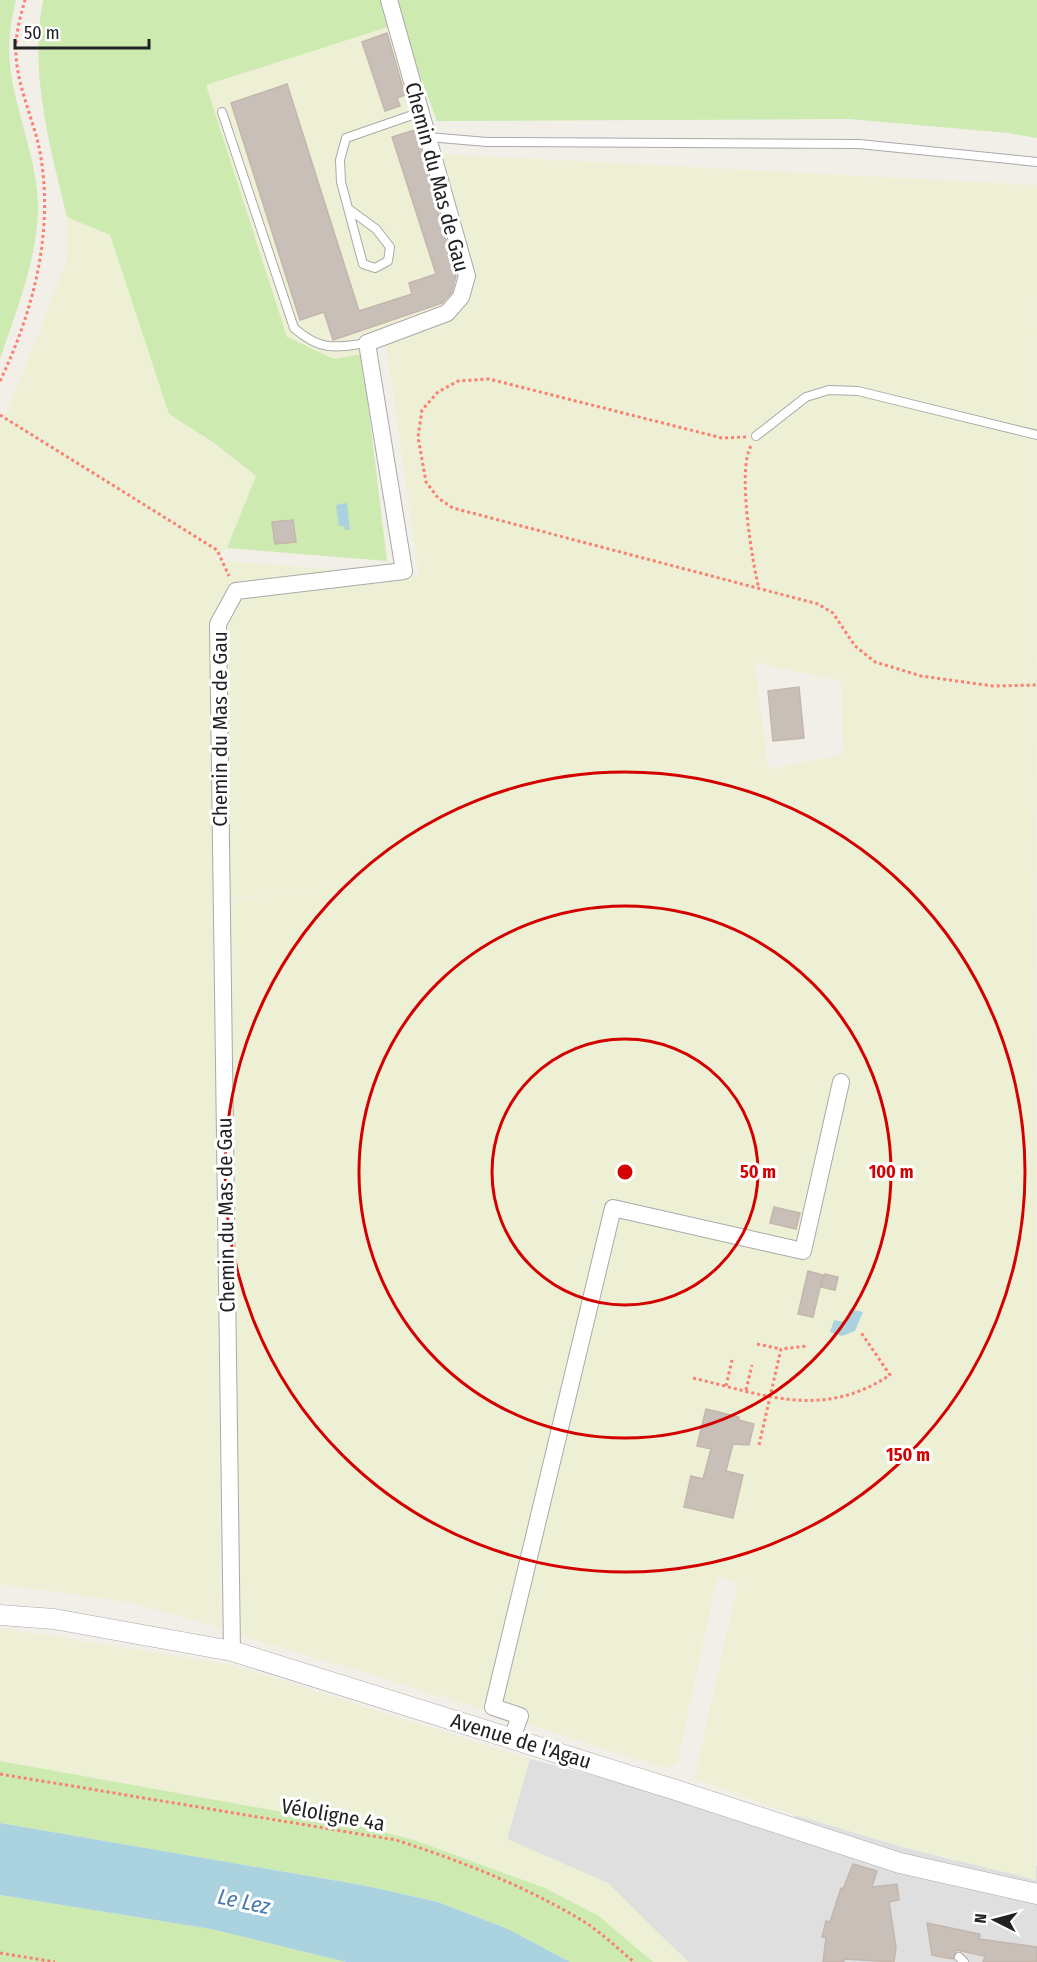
<svg xmlns="http://www.w3.org/2000/svg" width="1037" height="1962" font-family="'Fira Sans Condensed',sans-serif">
<rect width="100%" height="100%" fill="#f2efe9"/>
<path fill="#e0dfdf" d="M530,1759l261,68 4,-12 157,45 85,6v96h-349l-80,-78 -101,-45z"/>
<path fill="#eef0d5" fill-rule="evenodd" d="M391,26l48,128 598,31 -1,1695 -134,-33 -107,-32 -101,-36 44,-197 -21,-5 -39,184 -10,8 -269,-86 -161,-48 -15,-734 127,-16 -137,16 8,727 -88,-25 -133,-19v-1163l4,-3 32,-77 31,-83v-41l43,18 59,179 45,29 42,33 -29,72 -14,12 206,16 -33,-231 -24,9 -28,5 -47,-21 -82,-254zM755,663l86,18 2,73 -75,15z
M0,1628l233,37 297,94 -23,80 101,44 80,79h-35l-17,-15 -91,-59 -131,-48 -59,-15 -355,-64z"/>
<path fill="#cdebb0" d="M0,0h16c-6,25 -9,47 -5,73 7,47 28,91 27,139 -2,50 -22,100 -38,147z
M43,0h338l10,26 -185,59 81,252 47,22 28,-5 25,207 -160,-13 29,-72 -42,-33 -45,-29 -59,-179 -43,-18c-17,-71 -38,-143 -24,-217z
M392,0h645v138l-29,-5 -159,-14 -412,2z
M0,1761l355,64 59,15 131,48 54,28 54,46h-83l-62,-33 -70,-27 -71,-16 -367,-63z
M0,1895l211,34 135,33h-346z"/>
<path fill="#aad3df" d="M347,503l3,27h-5l-1,-4h-5l-3,-21z
M850,1309l13,3 -8,19 -13,5 -12,-4 4,-12 11,2z
M0,1823l367,63 71,16 70,27 62,33h-224l-135,-33 -211,-34z"/>
<path fill="#c7bfb8" stroke="#c4b6ab" stroke-width="1.5" d="M387,33l18,62 -8,3 3,8 -15,5 -23,-69z
M287,84l72,227 53,-17 -3,-11 27,-9 -44,-137 23,-7 41,146 -4,16 -10,11 -109,37 -9,-28 -24,8 -69,-217z
M293,520l3,22 -21,2 -3,-22z
M799,687l5,51 -31,3 -5,-50z
M774,1207l26,6 -4,16 -26,-6z
M808,1271l15,4 -10,42 -15,-3z
M825,1274l13,3 -3,13 -14,-3z
M706,1409l33,8v3l15,4 -5,21 -16,-1 -7,27 17,4 -10,43 -49,-11 7,-31 12,3 8,-30 -14,-3z
M853,1864l24,7 -5,16 25,-3 2,16 -10,2 7,45 -2,15 -50,-3v3h-21l3,-24 -4,-1 4,-16 4,1 11,-34 2,1z
M927,1923l53,11 -1,5 58,8v15h-54l2,-6 -29,-6 -3,9 -21,-4z"/>
<g fill="none" stroke-linecap="round" stroke-linejoin="round">
<defs>
<path id="service" d="M222,112l72,216c26,23 41,20 73,15
M428,137l59,5 372,2 178,18
M350,210l26,19 14,18 -2,14 -13,7 -12,-4 -22,-82 -1,-22 6,-22 75,-26
M756,436l50,-39 23,-7 29,1 179,44
M959,1957l5,5"/>
<path id="minor" d="M232,1651l-14,-1027 18,-33 168,-20 -37,-228 80,-30 14,-16 6,-21 -78,-276
M512,1738l8,-22 -27,-9 120,-499 190,43 38,-169"/>
<path id="tertiary" d="M0,1615l54,4 178,32 447,140 221,72 137,31"/>
</defs>
<use href="#service" stroke="#a9a9a9" stroke-width="10"/>
<use href="#minor" stroke="#a9a9a9" stroke-width="18"/>
<use href="#tertiary" stroke="#a9a9a9" stroke-width="21"/>
<path stroke="#fa8072" stroke-width="3" stroke-dasharray="3 3" stroke-linecap="butt" d="M0,381c35,-73 55,-154 39,-234 -7,-31 -22,-62 -23,-93 -1,-18 4,-37 9,-54
M0,415l217,135 12,26
M746,437l-24,1 -233,-59 -31,2 -20,11 -16,18 -4,27 8,45 12,16 15,10 365,96 15,9 22,33 20,16 46,14 72,10 44,-1
M751,446c-14,23 1,115 8,143
M757,1344l24,5
M693,1378c72,17 129,42 197,-3l-30,-44
M726,1386l6,-26
M746,1390l6,-25
M759,1445l22,-96 26,-3
M0,1774l396,66c65,21 129,46 187,81 18,11 35,28 51,41
M0,1953l55,9"/>
<use href="#service" stroke="#fff" stroke-width="8"/>
<use href="#minor" stroke="#fff" stroke-width="16"/>
<use href="#tertiary" stroke="#fff" stroke-width="20"/>
</g>
<g fill="none" stroke="#d40000" stroke-width="3">
<circle cx="625" cy="1172" r="133"/>
<circle cx="625" cy="1172" r="266"/>
<circle cx="625" cy="1172" r="400"/>
</g>
<g text-anchor="middle" stroke-width="6" stroke-linejoin="round" paint-order="stroke">
<g font-size="21" fill="#222" stroke="#fff">
<text transform="translate(437 177) rotate(75)" y="7">Chemin du Mas de Gau</text>
<text transform="translate(220 729) rotate(-90)" y="7">Chemin du Mas de Gau</text>
<text transform="translate(226 1215) rotate(-91)" y="7">Chemin du Mas de Gau</text>
<text transform="translate(521 1741) rotate(17)" y="7">Avenue de l'Agau</text>
<text transform="translate(333 1815) rotate(10)" y="7">Véloligne 4a</text>
</g>
<g font-size="22" font-style="italic" fill="#4a7aab" stroke="#fff">
<text transform="translate(244 1901) rotate(12)" y="8">Le Lez</text>
</g>
</g>
<circle cx="625" cy="1172" r="9" fill="#d40000" stroke="#fff" stroke-width="3"/>
<g font-size="18" text-anchor="middle" font-weight="bold" fill="#d40000" stroke="#fff" stroke-width="6" stroke-linejoin="round" paint-order="stroke">
<text x="758" y="1178">50 m</text>
<text x="891" y="1178">100 m</text>
<text x="908" y="1461">150 m</text>
</g>
<g transform="translate(995 1920) rotate(276)" stroke="#ffffff" stroke-width="4.5" paint-order="stroke">
<path d="M0-4.5L10 22L0 15L-10 22Z" fill="#222222"/>
<text y="-9" font-size="16" font-weight="bold" text-anchor="middle" fill="#222222">N</text>
</g>
<path d="M15 39v9h134v-9" fill="none" stroke="#222222" stroke-width="3"/>
<text x="24" y="39" font-size="18" fill="#222222" stroke="#ffffff" stroke-width="4.5" paint-order="stroke">50 m</text>
</svg>
